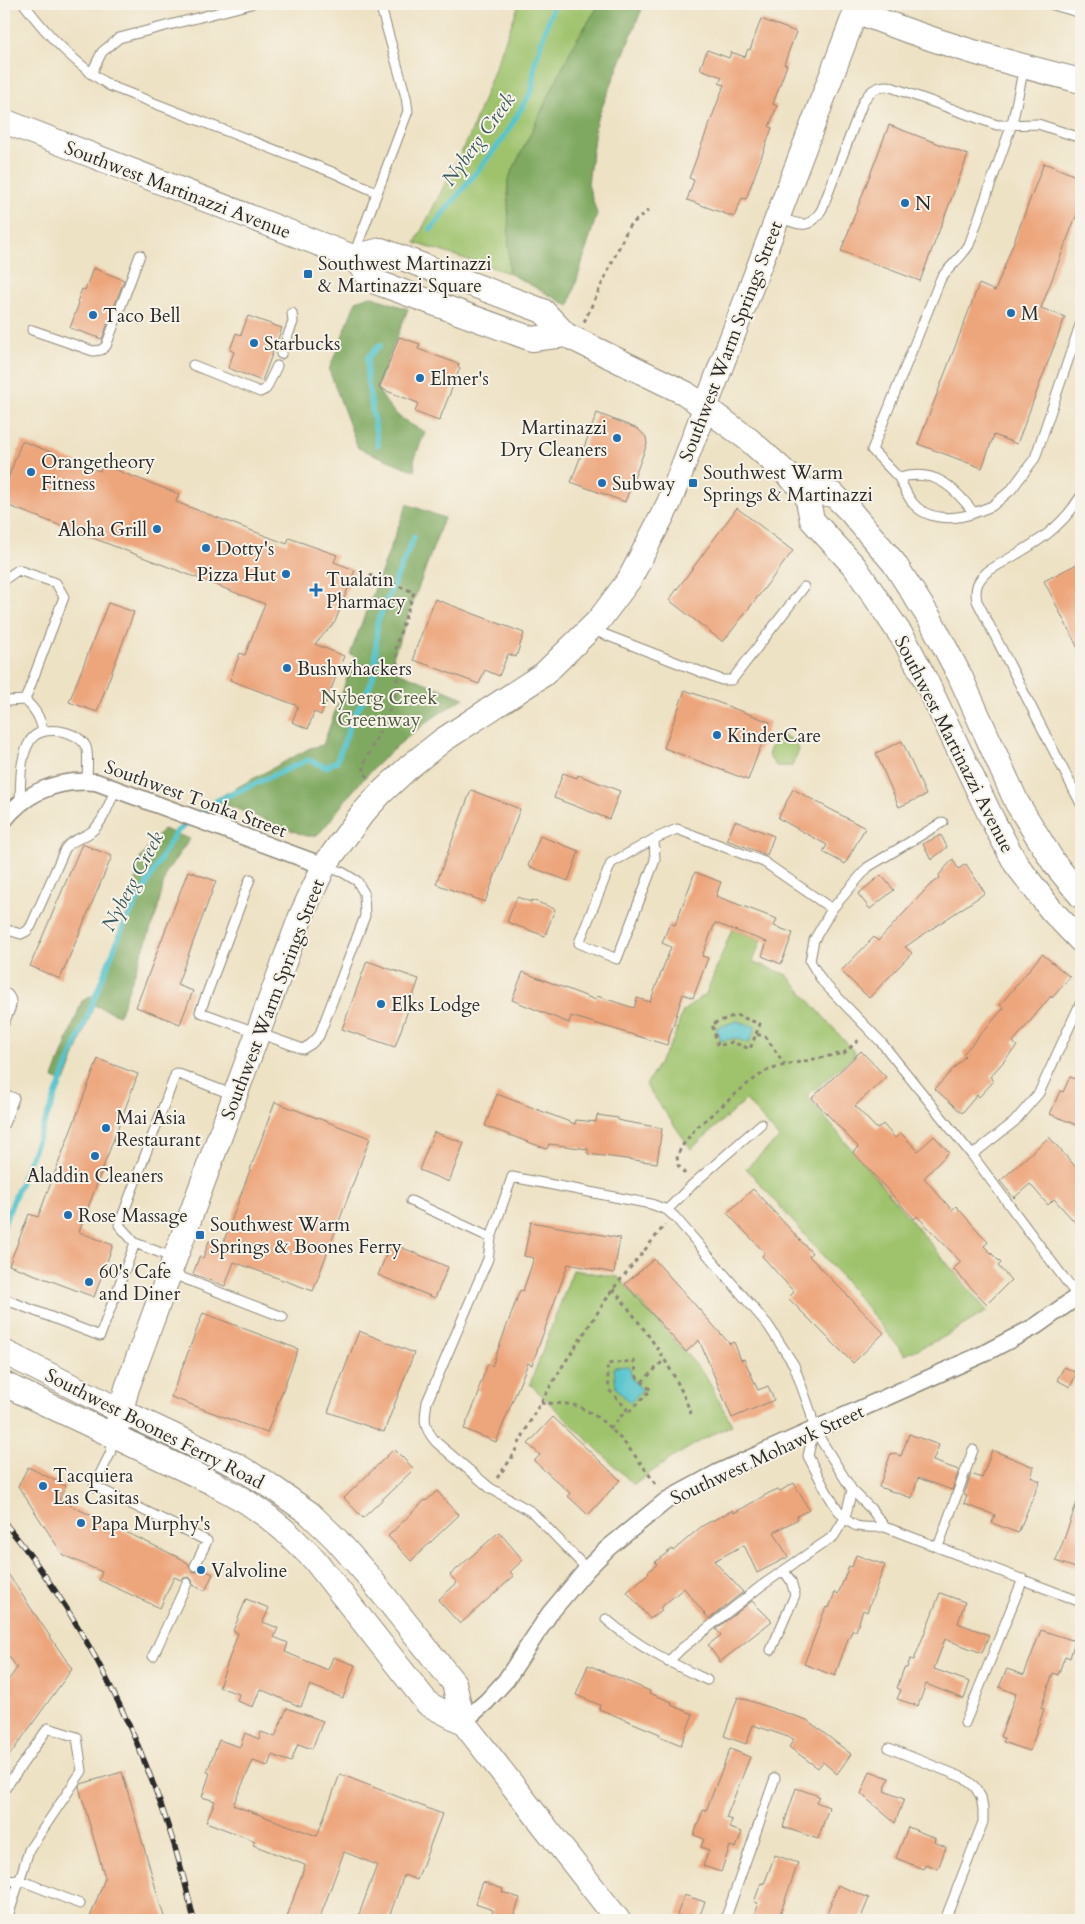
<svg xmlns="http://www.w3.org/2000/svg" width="1085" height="1924" font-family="Cardo,serif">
<rect width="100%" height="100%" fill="#f7f3e8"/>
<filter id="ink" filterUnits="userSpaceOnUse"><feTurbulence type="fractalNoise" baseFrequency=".02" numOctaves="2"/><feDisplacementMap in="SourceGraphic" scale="10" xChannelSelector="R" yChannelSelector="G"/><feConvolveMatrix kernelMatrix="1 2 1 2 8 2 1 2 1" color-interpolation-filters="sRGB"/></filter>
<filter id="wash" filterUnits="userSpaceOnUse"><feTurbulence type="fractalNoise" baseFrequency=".0096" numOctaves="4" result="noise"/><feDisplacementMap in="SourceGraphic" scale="20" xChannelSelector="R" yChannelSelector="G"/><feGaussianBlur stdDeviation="1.12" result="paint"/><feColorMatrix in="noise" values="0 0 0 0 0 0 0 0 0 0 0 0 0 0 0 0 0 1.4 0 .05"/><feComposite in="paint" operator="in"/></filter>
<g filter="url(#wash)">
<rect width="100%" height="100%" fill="#eee2c5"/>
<path fill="#9fc36d" stroke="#65774c" d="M519,4h81l-25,38 -67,138 1,93 -94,-30 55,-108z
M784,736l9,4 6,10 -7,16h-16l-8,-11 5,-14z
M732,929l29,11 -8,22 34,13 69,79 -49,42 180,215 -43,26 -39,18 -66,-81 -93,-106 33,-30 -33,-38 -55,49 -45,-64 27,-45 10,-29 23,-17z
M573,1270l45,7 87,98 27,50c-36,17 -67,36 -98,60l-104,-101z"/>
<path fill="#7fa960" stroke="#556a46" d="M600,4h44l-48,118 -8,62 9,30 -28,92 -60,-33 -1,-93 67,-138z
M370,296l38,13 -31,79c16,26 21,30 48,44l-11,28 1,11 -57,-23 -29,-78 27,-69z
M407,504l37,14 -51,139 5,15 66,26c-43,25 -80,56 -112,94 -9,10 -26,36 -34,42 -4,3 -8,2 -12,2l-92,-36 96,-52 13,-3 32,-89 -5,-2z
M163,829l27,10 -24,33 -9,40 -38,103 -25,-10 -29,77 -12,-4 29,-77 14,-7 35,-91 9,-44z"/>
<path fill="#57c4ce" stroke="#41787c" d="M737,1021l19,6 -7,16 -14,-5 -14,3 -5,-13z
M629,1366l3,13 10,11 -12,13 -14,-15 -2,-21z"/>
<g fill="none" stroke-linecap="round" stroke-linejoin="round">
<path stroke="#57c4ce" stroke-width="5.5" d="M431,229l71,-89 30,-49 3,-29 19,-58
M378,445l-11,-68 1,-20 12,-12
M4,1224l119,-297 52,-94 41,-32 92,-41 18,7 11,-6 16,-43 14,-25 8,-22 2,-48 37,-86"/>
</g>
<g id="blocks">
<path fill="#eda57b" d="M761,19l35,13 -12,32 3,1 -14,39 4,2 -8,21 3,1 -26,71 -4,-1 -8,19 -47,-17 7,-20 -5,-2 35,-93 -5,-2 3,-6 -22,-8 7,-19 22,8 2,-6 14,5 3,-8 2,1z
M889,125l79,30 -48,126 -79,-30z
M1044,163l37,15v25l-40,105 24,9 -48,127 -23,-9 -12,33 -64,-24 61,-160 16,7z
M93,268l31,12 -22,59 -32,-11 9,-25 -2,-1 5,-13 3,1z
M248,316l34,12 -20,53 -34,-13 6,-16 -4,-2 6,-17 5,2z
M399,337l21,7 -2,5 41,15 -1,3 2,1 -21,53 -24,-9 3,-9 -39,-15z
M597,413l41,16 8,8 1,7 -22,58 -54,-20z
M22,441l78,30 3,-6 76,29 -3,8 111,42 2,-6 48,17 -3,7 21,8 -20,52 -20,22 29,12 -23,59 -7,-3 -6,17 -16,-7 6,-16 -68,-26 10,-27 5,2 20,-51 -261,-100v-15z
M737,508l56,43 -70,91 -54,-42z
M1081,562v92l-37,-73z
M435,599l89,34 -8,24 -8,-3 -9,22 -14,-6 -6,14 -65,-24 1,-9z
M108,603l26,9 -37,100 -28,-10z
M685,690l85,32 -22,58 -84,-32z
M902,741l24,54 -27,12 -23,-54z
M563,773l14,5 1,-3 42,16 -11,28 -55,-21z
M793,789l72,39 -20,36 -22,-12 4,-7 -49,-27z
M471,790l49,19 -35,93 -49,-18z
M735,821l39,15 -7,19 -40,-15z
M941,835l6,12 -16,13 -8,-16z
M540,836l39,15 -11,30 -40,-15z
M82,844l30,12 -52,123 -30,-13z
M953,859l5,10 8,-5 19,29 -80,54 7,6 -43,45 -28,-27 33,-34 4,4 51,-55 11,-8 -1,-3z
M188,871l28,10 -39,104 16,6 -13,33 -44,-17z
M695,872l26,10 -5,14 61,23 -3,7 19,7 -12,31 -19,-8 5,-14 -52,-19 -13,33 6,2 -15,40 -10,-4 -16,51 -96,-29 -2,7 -57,-23 11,-28 73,28 1,-4 37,12 3,-10 13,4 21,-55 -9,-4 8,-20 5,2z
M881,875l13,15 -24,19 -12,-15z
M517,897l14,5 1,-2 23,9 -10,27 -38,-14z
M1042,954l28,23 -18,21 -1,-2 -38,46 4,4 -27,31 4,4 -15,16 -2,-2 -15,18 -27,-24 30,-33 -2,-2 41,-46 -4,-3z
M367,961l52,18 -24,68 -53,-18z
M861,1051l25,26 -31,29 22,23 6,-5 12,14 6,-5 17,18 16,-15 15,16 -25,26 28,32 4,-4 32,36 -4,4 17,17 -3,3 13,14 -24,24 -34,-35 8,-7 -44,-46 -3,3 -61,-67 5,-5 -46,-49z
M98,1059l40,15 -59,158 34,13 -19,52 -85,-32 20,-51 9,3z
M1070,1077l11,4v46l-31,-13 10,-23 3,1z
M497,1094l78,30 1,-4 20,2 1,-7 21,3v2l9,2 35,6 -5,35 -69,-9v-5l-39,-5 -2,5 -62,-23z
M275,1102l95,36 -57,153 -79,-29 -9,24 -32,-12 6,-17 4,1 6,-17 13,5z
M434,1132l30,11 -15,39 -30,-12z
M1049,1137l32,36v56l-27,-30 -6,6 -18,-21 -16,14 -14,-17z
M753,1189l59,64 -3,3 75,77 -31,30 -65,-65 6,-6 -32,-36 3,-3 -38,-40z
M531,1222l89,16 -6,35 -46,-9 -36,101 -4,-2 -32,79 -32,-13 16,-38 -2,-1 10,-26 4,2 28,-76 3,1 11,-33 -10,-2z
M391,1243l57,24 -13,31 -57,-23z
M654,1259l76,85 4,-2 7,18 3,-1 14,31 10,-4 6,14 -42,18 -33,-78 -13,12 -61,-68z
M203,1313l95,36 -31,84 -96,-36z
M359,1331l55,22 -30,79 -56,-20z
M1064,1367l13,6 -7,14 -13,-7z
M553,1417l67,63 -32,35 -20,-19 2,-3 -36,-32 6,-6 -12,-11z
M909,1434l30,11 -6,16 26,9 -7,20 -34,-12 -6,20 -33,-11 12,-34 10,3z
M394,1449l20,20 -51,49 -19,-20z
M992,1450l42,17 -3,10 9,4 -22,52 -26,-10 3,-8 -31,-11 3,-8 -3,-1 7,-21 11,4z
M28,1467l38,19 -7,14 123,59 7,5v3l3,4 4,1 5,-3 12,5 -8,17 -12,-6 -1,-5 -3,-3 -5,1 -3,2 -7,-3 -14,31 -61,-28 3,-8 -39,-17 -45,-69z
M794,1483l15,27 -12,6 1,3 -24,13 14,25 -31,16 -13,-28 -30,16 29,31 -34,27 -25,-31 -24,20 2,2 -12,9 -23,-27 22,-19 -1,-1 9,-8 -2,-2 17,-13 1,2 29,-25 31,-16 1,3 35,-20 9,-4 2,2z
M437,1491l22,24 -48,46 -23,-25 37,-36 1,1z
M1079,1497h2v73l-25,-9z
M499,1532l24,28 -13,12 4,4 -54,48 -22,-24 19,-17 -7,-8z
M856,1555l29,10 -18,47 -4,-2 -7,21 -3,-1 -5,9 -13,37 -31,-12 22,-57 3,1 6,-16 3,2 11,-28 3,1z
M4,1568l68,101 -68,94v-77l13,-18 -13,-19z
M940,1593l25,9 -7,21 31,12 -7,18 -37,-14 -11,30 36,13 -6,17 -38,-15 -8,22 -21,-7 4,-9 -4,-2 7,-20h3l3,-9 4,1z
M246,1599l23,9 -6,14 15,6 -4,9 14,6 -3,9 43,18 5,-13 22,8 -12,33 -33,-13 -9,22 -41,-18 -7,18 -16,-6 2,-7 -20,-7 19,-54 -5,-2z
M752,1601l20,20 -52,41 -12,-17 13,-10 -5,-6z
M1041,1630l34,11 -5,17 -5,-2 -7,19 -5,-2 -12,35 3,1 -14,42 -27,-9 1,-4 -4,-1 16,-43 -17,-7 8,-18 17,6z
M588,1665l62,26 -1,2 23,9 -1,3 22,9 -12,31 -22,-9 1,-2 -61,-25 1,-4 -24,-10z
M738,1697l69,23 44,34 -14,20 -14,-12 -5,6 -29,-21 5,-8 -41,-14 -7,19 -22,-8z
M287,1708l36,13 -11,28 -14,-5 -7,18 -19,-7 -4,11 -15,-5 -20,44 84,31 23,-62 102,40 -25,66 -13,-5 -16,45h-31l20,-55 -33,-13 -25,68h-33l19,-55 -52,-20 2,-4 -49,-19 9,-21 -13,-4 8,-24 -3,-1 12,-32 21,7 5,-14 14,6 2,-7 14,5z
M730,1749l20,8 -24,61 6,2 -3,8 13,4 -6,16 -6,-2 -9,26 -18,-6 6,-16 -8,-3 3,-8 -10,-4 9,-25 3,1z
M870,1771l19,7 -5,13 20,8 -9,24 -34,-29z
M122,1772l43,148h-76l16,-42 -26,-91 2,-3z
M796,1788l23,8 -3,6 13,5 -11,32 -35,-12z
M908,1827l27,11 -1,4 12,5 -8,22 -12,-5 -3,5 -27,-11z
M775,1855l23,8 -20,57h-26l6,-17 -4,-1 7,-19 3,1z
M483,1882l20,7 -1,3 18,6 -8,22 -20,-6 1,-4 -18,-6z
M838,1885l31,13 -9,22h-29l2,-5 -6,-2z
M684,1895l21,7 -7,18h-8l-13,-5z"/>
</g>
</g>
<g filter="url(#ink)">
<use href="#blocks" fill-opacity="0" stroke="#8c8678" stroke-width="1"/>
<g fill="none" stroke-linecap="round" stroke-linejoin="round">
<defs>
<path id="lane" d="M24,4c23,31 53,61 86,82l222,86 44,20
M1050,4l31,9
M1024,67l-12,57 -43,121c-8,13 -19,21 -28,33l-69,172 27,28c36,-10 55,9 75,35l18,-7 19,-16 24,-32 46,-136
M91,74l11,-22 17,-14 132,-34
M778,217c21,7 31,15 44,-8l41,-107c6,-10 12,-16 25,-16l109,39 41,-1 43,14
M354,254l54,-143 -2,-14 -26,-93
M32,330l61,21 8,-1 5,-4 34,-91
M281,354l12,-32 -1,-9
M193,365l67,27 6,-3 11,-23
M899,478c4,7 8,18 13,24 14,19 43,18 62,11
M1081,496c-24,39 -55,52 -93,75 -10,9 -14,16 -11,30l104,203
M4,582l1,-3 13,-9 38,13 8,14 -39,103
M593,630l129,50h10l72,-93
M4,699l4,2 17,-1c10,9 15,17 18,31
M20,802c1,-20 -1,-43 10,-61 10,-18 49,-11 56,6 3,6 1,26 1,34
M943,822l-75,45 -36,42 -18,31 -4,21 12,20 59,61 91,113 106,142
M654,839l1,21 -38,99 -38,-16 32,-80z
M654,839l23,-10 87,33 68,47
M250,879l-50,133 103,37 8,-5 8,-8 46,-120 -1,-23 -7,-12 -15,-9 -15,-5
M4,929l17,5 6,-3 4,-5 34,-77c7,-10 16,-10 26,-17 13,-10 18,-29 25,-44
M4,1023c4,-11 12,-20 3,-29
M4,1094l10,4 -10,26
M972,1155l42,-33 25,-29 41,-89
M411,1201l80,37
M667,1210l26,-26 68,-60
M174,1258l-39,-15 -16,-18 57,-152 58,22
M170,1273l113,44
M4,1299l96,37 35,-93
M814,1429l38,61 19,19 14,18
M114,1437l-4,17 -16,32 113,55 -12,25
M938,1547l35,-97
M587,1569l-55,-57 -42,-24 -54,-46c-13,-15 -12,-22 -9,-40l61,-143 3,-21 21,-61 139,27 16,6 8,7 93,108 26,40 17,48 3,16 -6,27c10,18 29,64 49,70 8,2 19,1 28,1l196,75
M606,1619c31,27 64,44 101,61
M771,1650l24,-55 -4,-14 -7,-10
M153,1656l34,-73
M668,1662l13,-13 80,-63 73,-50 11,-18 7,-28
M965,1723l58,-144
M889,1748l75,30 11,9 6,10 2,12v13l-38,98
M4,1790l44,-62 29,9 5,34 -53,79 -22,70
M4,1881l16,-1 60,24
M725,1920l50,-142"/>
<path id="street" d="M4,820c23,-29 55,-41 92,-38l228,84
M463,1722l24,-21 19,-21 44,-67 37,-44 21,-21 59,-48 50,-27 266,-119 53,-28 45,-32"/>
<path id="secondary" d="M4,121l349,136 20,24 159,58 34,-4
M353,257l28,-7 162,61 23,24 119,58 63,46 58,52 28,4 16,16 44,52 36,56 30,57 57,127 37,60 27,33
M806,491l6,29 43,47 50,74 20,38 68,142 23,43 36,47 29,30
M4,1352l117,59 115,54 33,20 40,28 26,25 35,40 84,105 9,39
M4,1384l207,98 36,20 21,15 17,14 29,28 114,145 35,18 155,198
M114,1437l13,-49 174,-472 23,-50 38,-52 19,-21 28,-26 34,-27 101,-66 55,-54 30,-40 40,-77 187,-492c73,30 149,51 225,70"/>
</defs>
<use href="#lane" stroke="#8c8678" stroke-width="11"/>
<use href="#street" stroke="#8c8678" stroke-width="19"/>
<use href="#secondary" stroke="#8c8678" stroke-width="26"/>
<path stroke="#8c8678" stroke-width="3" stroke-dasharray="4 4" stroke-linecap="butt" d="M584,322l45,-96 20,-16
M368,777l-4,-4v-9l24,-50 7,-19 2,-14 -1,-36 18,-53 -45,-17
M756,1034l4,-10 -24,-9 -24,9 6,22 14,-4 18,7 6,-15 10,3 19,28
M685,1174l-7,-9 -1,-9 5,-10 14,-18 50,-43 20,-14 19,-6 59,-12 16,-14
M613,1289c31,39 62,79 78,125
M642,1382l22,-22
M541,1403c12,1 27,-1 38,4 32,13 59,52 78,79
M610,1429l17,-20 -18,-19 -2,-26 27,-3 3,16 14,13 -21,21 -3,-2
M497,1478l14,-19 23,-45 28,-47 51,-78 52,-64"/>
<use href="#lane" stroke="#fff" stroke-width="9"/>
<use href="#street" stroke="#fff" stroke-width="16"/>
<use href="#secondary" stroke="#fff" stroke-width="24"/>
<defs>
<path id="rail" d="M4,1522c92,110 159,258 190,398"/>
</defs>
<use href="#rail" stroke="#2b2b2b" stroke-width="5.5"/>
<use href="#rail" stroke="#f7f3e8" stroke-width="4" stroke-dasharray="11" stroke-linecap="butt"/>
</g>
</g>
<g fill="#1f6fb2" stroke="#f7f3e8" stroke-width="2">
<circle cx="905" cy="203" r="5"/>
<rect x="303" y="269" width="10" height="10" rx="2.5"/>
<circle cx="1011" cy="313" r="5"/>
<circle cx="93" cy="315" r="5"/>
<circle cx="254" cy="343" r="5"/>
<circle cx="420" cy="378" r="5"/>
<circle cx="617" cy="438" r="5"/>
<circle cx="31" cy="472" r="5"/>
<circle cx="602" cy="483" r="5"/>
<rect x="688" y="478" width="10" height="10" rx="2.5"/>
<circle cx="157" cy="529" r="5"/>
<circle cx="206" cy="548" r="5"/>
<circle cx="286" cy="574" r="5"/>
<path d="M313.5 582.5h5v5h5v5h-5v5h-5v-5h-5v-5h5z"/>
<circle cx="287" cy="668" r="5"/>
<circle cx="717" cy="735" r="5"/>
<circle cx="381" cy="1004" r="5"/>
<circle cx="106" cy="1128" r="5"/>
<circle cx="95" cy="1156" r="5"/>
<circle cx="68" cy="1215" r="5"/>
<rect x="195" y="1230" width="10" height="10" rx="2.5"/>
<circle cx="89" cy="1282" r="5"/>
<circle cx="43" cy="1486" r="5"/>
<circle cx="81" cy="1523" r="5"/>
<circle cx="201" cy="1570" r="5"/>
</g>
<g text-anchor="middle" stroke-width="4" stroke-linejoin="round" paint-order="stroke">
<g font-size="19" fill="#2b2b2b" stroke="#f7f3e8">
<text transform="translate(178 189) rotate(21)" y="7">Southwest Martinazzi Avenue</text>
<text transform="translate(730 341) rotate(-69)" y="7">Southwest Warm Springs Street</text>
<text transform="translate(955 744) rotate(63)" y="7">Southwest Martinazzi Avenue</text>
<text transform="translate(196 798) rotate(20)" y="7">Southwest Tonka Street</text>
<text transform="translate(272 999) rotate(-69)" y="7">Southwest Warm Springs Street</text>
<text transform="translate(155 1428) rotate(27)" y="7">Southwest Boones Ferry Road</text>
<text transform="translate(767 1454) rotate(-25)" y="7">Southwest Mohawk Street</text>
</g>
<g font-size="19" fill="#2b2b2b" stroke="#f7f3e8" text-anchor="start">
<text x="915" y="210">N</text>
<text x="318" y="270">Southwest Martinazzi<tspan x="318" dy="22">&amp; Martinazzi Square</tspan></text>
<text x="1021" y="320">M</text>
<text x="103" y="322">Taco Bell</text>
<text x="264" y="350">Starbucks</text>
<text x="430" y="385">Elmer's</text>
<text x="607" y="434" text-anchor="end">Martinazzi<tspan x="607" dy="22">Dry Cleaners</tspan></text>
<text x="41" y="468">Orangetheory<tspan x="41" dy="22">Fitness</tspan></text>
<text x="703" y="479">Southwest Warm<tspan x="703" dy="22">Springs &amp; Martinazzi</tspan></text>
<text x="612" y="490">Subway</text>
<text x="147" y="536" text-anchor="end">Aloha Grill</text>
<text x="216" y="555">Dotty's</text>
<text x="276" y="581" text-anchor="end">Pizza Hut</text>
<text x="326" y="586">Tualatin<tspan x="326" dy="22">Pharmacy</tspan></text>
<text x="297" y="675">Bushwhackers</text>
<text x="727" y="742">KinderCare</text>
<text x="391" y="1011">Elks Lodge</text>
<text x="116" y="1124">Mai Asia<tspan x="116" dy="22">Restaurant</tspan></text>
<text x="95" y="1182" text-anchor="middle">Aladdin Cleaners</text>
<text x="78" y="1222">Rose Massage</text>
<text x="210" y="1231">Southwest Warm<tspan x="210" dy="22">Springs &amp; Boones Ferry</tspan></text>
<text x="99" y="1278">60's Cafe<tspan x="99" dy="22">and Diner</tspan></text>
<text x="53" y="1482">Tacquiera<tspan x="53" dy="22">Las Casitas</tspan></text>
<text x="91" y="1530">Papa Murphy's</text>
<text x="211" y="1577">Valvoline</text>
</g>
<g font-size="19" fill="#4e593f" stroke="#f7f3e8">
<text x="379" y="704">Nyberg Creek<tspan x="379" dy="22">Greenway</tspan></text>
</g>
<g font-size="20" font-style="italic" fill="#38595c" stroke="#f7f3e8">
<text transform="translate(478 139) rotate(-54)" y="7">Nyberg Creek</text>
<text transform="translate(132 881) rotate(-62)" y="7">Nyberg Creek</text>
</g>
</g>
<rect width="1085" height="1924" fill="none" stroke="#f7f3e8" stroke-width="20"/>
</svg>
